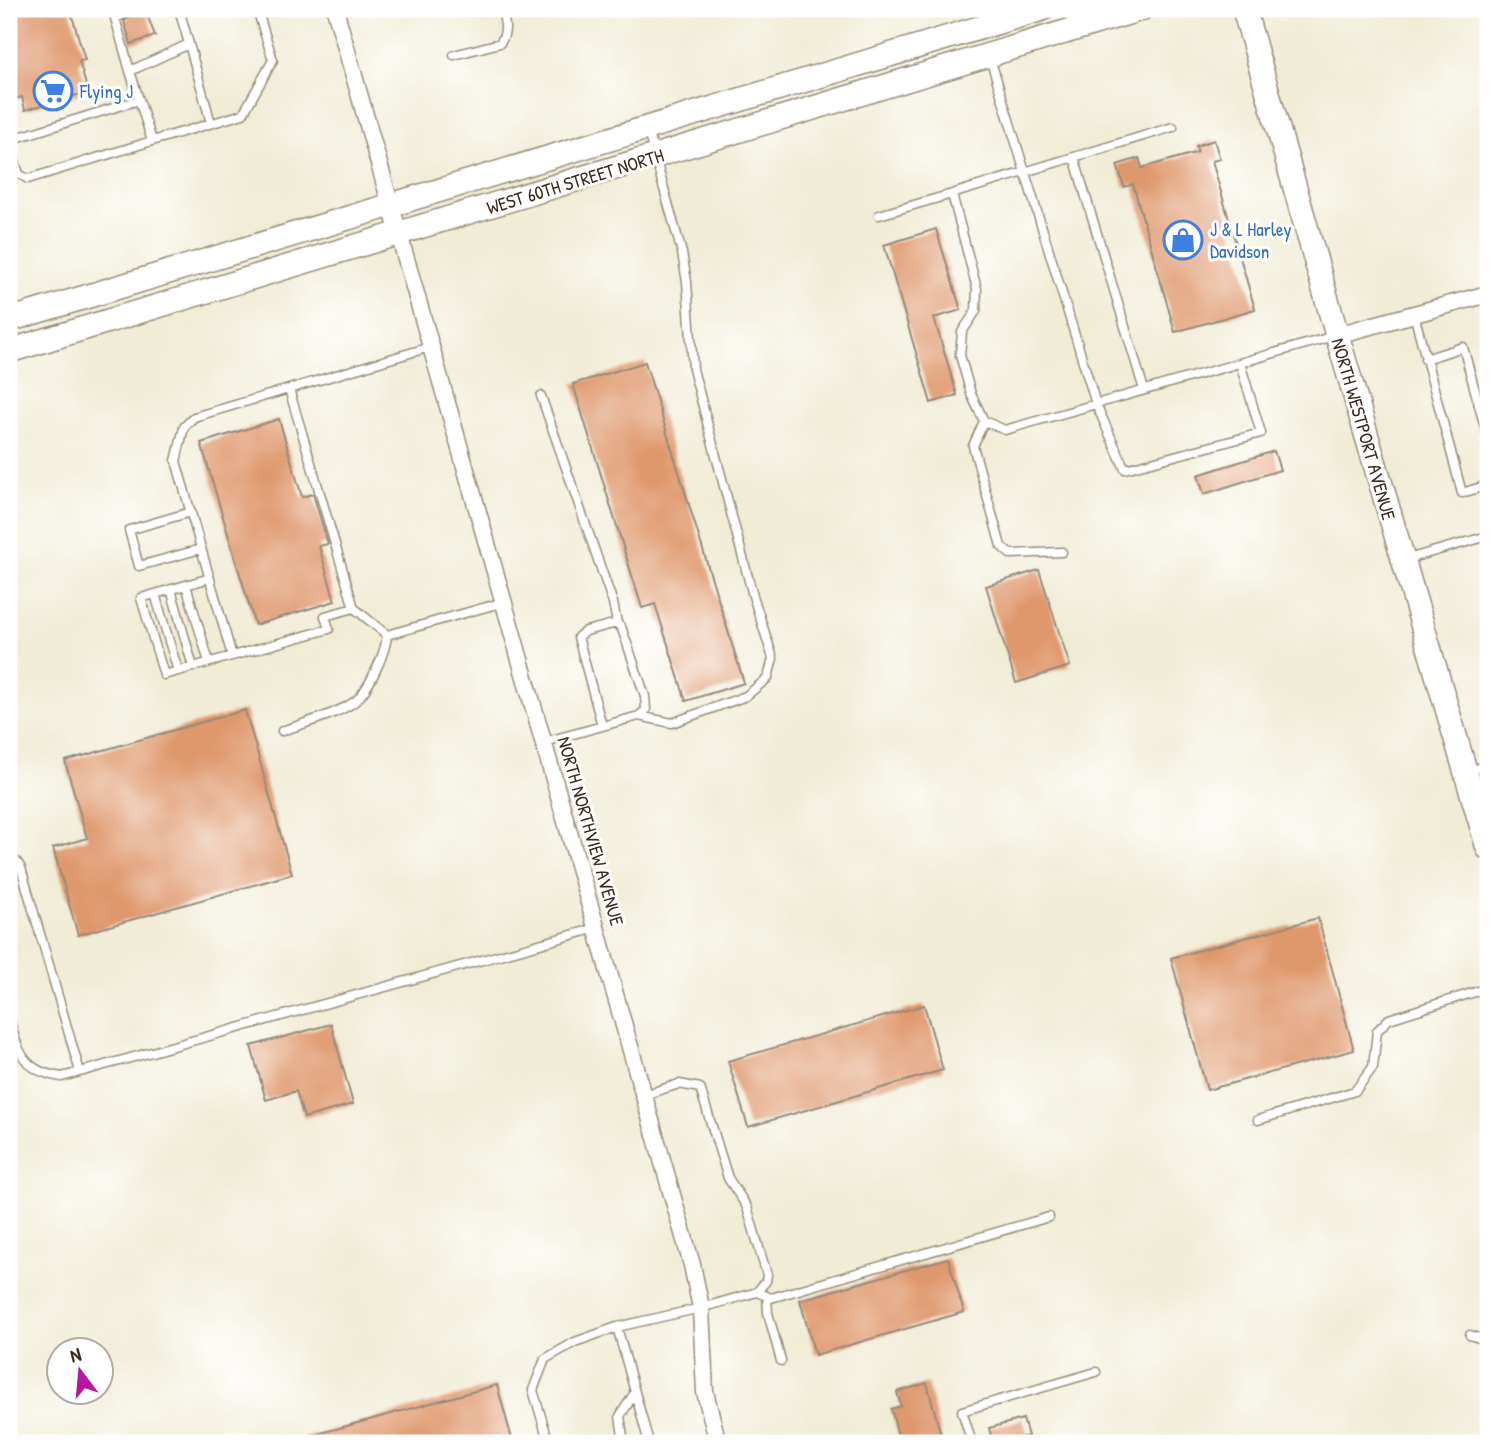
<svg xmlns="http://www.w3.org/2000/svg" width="1497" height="1452" font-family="'Patrick Hand',sans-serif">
<rect width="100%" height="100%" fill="#fff"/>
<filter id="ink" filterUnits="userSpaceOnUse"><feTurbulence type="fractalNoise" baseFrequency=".0143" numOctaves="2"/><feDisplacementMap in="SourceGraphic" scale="14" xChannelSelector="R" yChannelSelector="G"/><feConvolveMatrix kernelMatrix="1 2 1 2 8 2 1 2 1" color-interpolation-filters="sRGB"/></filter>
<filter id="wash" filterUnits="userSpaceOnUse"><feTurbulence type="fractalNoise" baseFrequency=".00686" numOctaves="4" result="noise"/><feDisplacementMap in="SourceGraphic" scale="28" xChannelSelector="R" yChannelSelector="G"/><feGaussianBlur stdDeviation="1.57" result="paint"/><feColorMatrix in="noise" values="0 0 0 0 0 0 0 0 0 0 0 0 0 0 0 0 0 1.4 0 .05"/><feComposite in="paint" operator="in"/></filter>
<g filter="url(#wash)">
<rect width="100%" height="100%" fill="#f1ecd6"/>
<g id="blocks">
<path fill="#df976c" d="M9,9h61l15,51 -6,1 9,31 -63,18 -3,-13 -13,4z
M124,9h21l10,27 -24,8 -7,-23 4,-3v-5z
M1214,140l6,19 -8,2 43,148 -80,23 -42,-148 -9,3 -7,-22 22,-7 3,10 56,-16 -2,-6z
M936,229l25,81 -27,8 23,77 -26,8 -47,-158z
M645,362l99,321 -58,18 -31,-97 -13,4 -69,-224z
M279,419l23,78 11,-3 15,50 -9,2 16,55 -80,24 -54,-182z
M1274,451l6,19 -76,24 -6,-19z
M1039,570l31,96 -54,17 -30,-97z
M245,710l47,164 -214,61 -25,-87 34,-10 -22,-77z
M1318,918l36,132 -147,40 -36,-132z
M924,1005l19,65 -195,57 -20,-66z
M331,1024l22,80 -49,14 -8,-27 -30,9 -15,-54z
M948,1258l16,54 -149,43 -15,-55z
M927,1383l16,60h-43l-9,-34 10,-3 -4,-14z
M497,1385l16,58h-214v-4z
M1023,1419l5,17 -26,7h-9l-4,-15z"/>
</g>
</g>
<g filter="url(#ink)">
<use href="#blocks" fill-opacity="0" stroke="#968b7a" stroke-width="2"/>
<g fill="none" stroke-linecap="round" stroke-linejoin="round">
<defs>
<path id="service" d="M122,15l-7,3 15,53
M189,44l22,79
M454,55l46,-12c8,-11 5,-22 1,-34
M990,58l106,346 29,65 136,-36 -21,-70
M139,100l-123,38 -5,11 8,25 9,5 124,-38 -22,-70 59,-27 -10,-35
M1173,127l-221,67 25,95 -1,22 -14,21 -2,23 11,39 13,27 21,9 329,-94
M152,141l91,-27 30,-54 -16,-51
M1074,157l70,233
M879,215l73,-21
M1414,314l48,179 26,-8
M430,347l-141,42 65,219 33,27 117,-33
M1425,359l38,-12 25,91
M541,396l72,207 4,20
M984,421l-11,25 28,100 9,8 52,-2
M191,512l-62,18 10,36 62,-17
M1404,560l84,-24
M186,585l23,77
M171,589l22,78
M155,594l-14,4 23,77 165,-46 -4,-13 29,-8
M232,656l-56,-195 8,-34 10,-10 95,-28
M178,671l-23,-77 55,-16
M639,716l33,7 74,-27 22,-18 5,-20 -20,-62 -60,-227 -6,-87 -5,-29 -34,-121
M282,731c20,-7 56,-17 72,-29 14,-10 32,-50 33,-67
M544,742l95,-26 7,-6 -1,-14 -23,-67 -5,-6 -31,8 -8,6 24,89
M1469,771l19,-6
M9,860l8,2 4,6 59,204
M9,1017c9,35 14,55 53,60l535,-149
M1258,1120l97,-29 18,-24 4,-36 12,-12 99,-31
M757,1292l14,6 278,-81
M767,1297l1,16 13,48
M617,1327l32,116
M1470,1335l18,6
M549,1443l-16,-53 12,-31 30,-17 42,-15 84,-19 56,-16 9,-11 1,-6 -20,-68 -19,-29 -28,-90 -21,-4 -35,11
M624,1443l-4,-27 14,-22
M972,1443l-10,-32 134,-39"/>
<path id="minor" d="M335,9l357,1256 9,43 4,84 13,51
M1337,335l151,-41"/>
<path id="secondary" d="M1244,9l93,326 151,513
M9,320l1033,-311
M9,351l1132,-342"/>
</defs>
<use href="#service" stroke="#968b7a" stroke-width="11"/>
<use href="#minor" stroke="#968b7a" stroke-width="19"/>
<use href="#secondary" stroke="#968b7a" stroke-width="26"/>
<use href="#service" stroke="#fff" stroke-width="8"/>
<use href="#minor" stroke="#fff" stroke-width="16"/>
<use href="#secondary" stroke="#fff" stroke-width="23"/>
</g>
</g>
<defs>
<symbol id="supermarket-ring" viewBox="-11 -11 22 22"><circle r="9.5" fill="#fff" stroke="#3f7fe0" stroke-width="1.5"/><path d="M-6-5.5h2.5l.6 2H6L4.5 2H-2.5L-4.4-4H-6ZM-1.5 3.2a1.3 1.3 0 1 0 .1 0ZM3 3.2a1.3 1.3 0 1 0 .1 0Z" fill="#3f7fe0"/></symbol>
<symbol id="shop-ring" viewBox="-11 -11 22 22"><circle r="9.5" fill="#fff" stroke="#3f7fe0" stroke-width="1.5"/><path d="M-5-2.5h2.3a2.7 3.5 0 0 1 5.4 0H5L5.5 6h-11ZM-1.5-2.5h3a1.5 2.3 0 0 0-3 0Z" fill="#3f7fe0"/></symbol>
</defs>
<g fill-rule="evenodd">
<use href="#supermarket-ring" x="31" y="69" width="44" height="44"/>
<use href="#shop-ring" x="1161" y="218" width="44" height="44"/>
</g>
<g text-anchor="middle" stroke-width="6" stroke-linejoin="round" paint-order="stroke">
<g font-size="19" fill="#366cbe" stroke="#fff" text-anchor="start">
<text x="80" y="98">Flying J</text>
<text x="1210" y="236">J &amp; L Harley<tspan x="1210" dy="22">Davidson</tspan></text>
</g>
<g font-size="19" fill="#3b2a1e" stroke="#fff">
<text transform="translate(575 181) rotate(-17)" y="7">WEST 60TH STREET NORTH</text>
<text transform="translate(1364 429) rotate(74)" y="7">NORTH WESTPORT AVENUE</text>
<text transform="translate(591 831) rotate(74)" y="7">NORTH NORTHVIEW AVENUE</text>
</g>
</g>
<rect width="1497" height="1452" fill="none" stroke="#fff" stroke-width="35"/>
<g transform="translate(80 1371) rotate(344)"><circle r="33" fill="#ffffff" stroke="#b1aaa5" stroke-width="2"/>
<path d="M0-5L12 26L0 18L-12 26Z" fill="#b5179e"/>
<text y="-10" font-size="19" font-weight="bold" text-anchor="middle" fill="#3b2a1e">N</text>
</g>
</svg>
